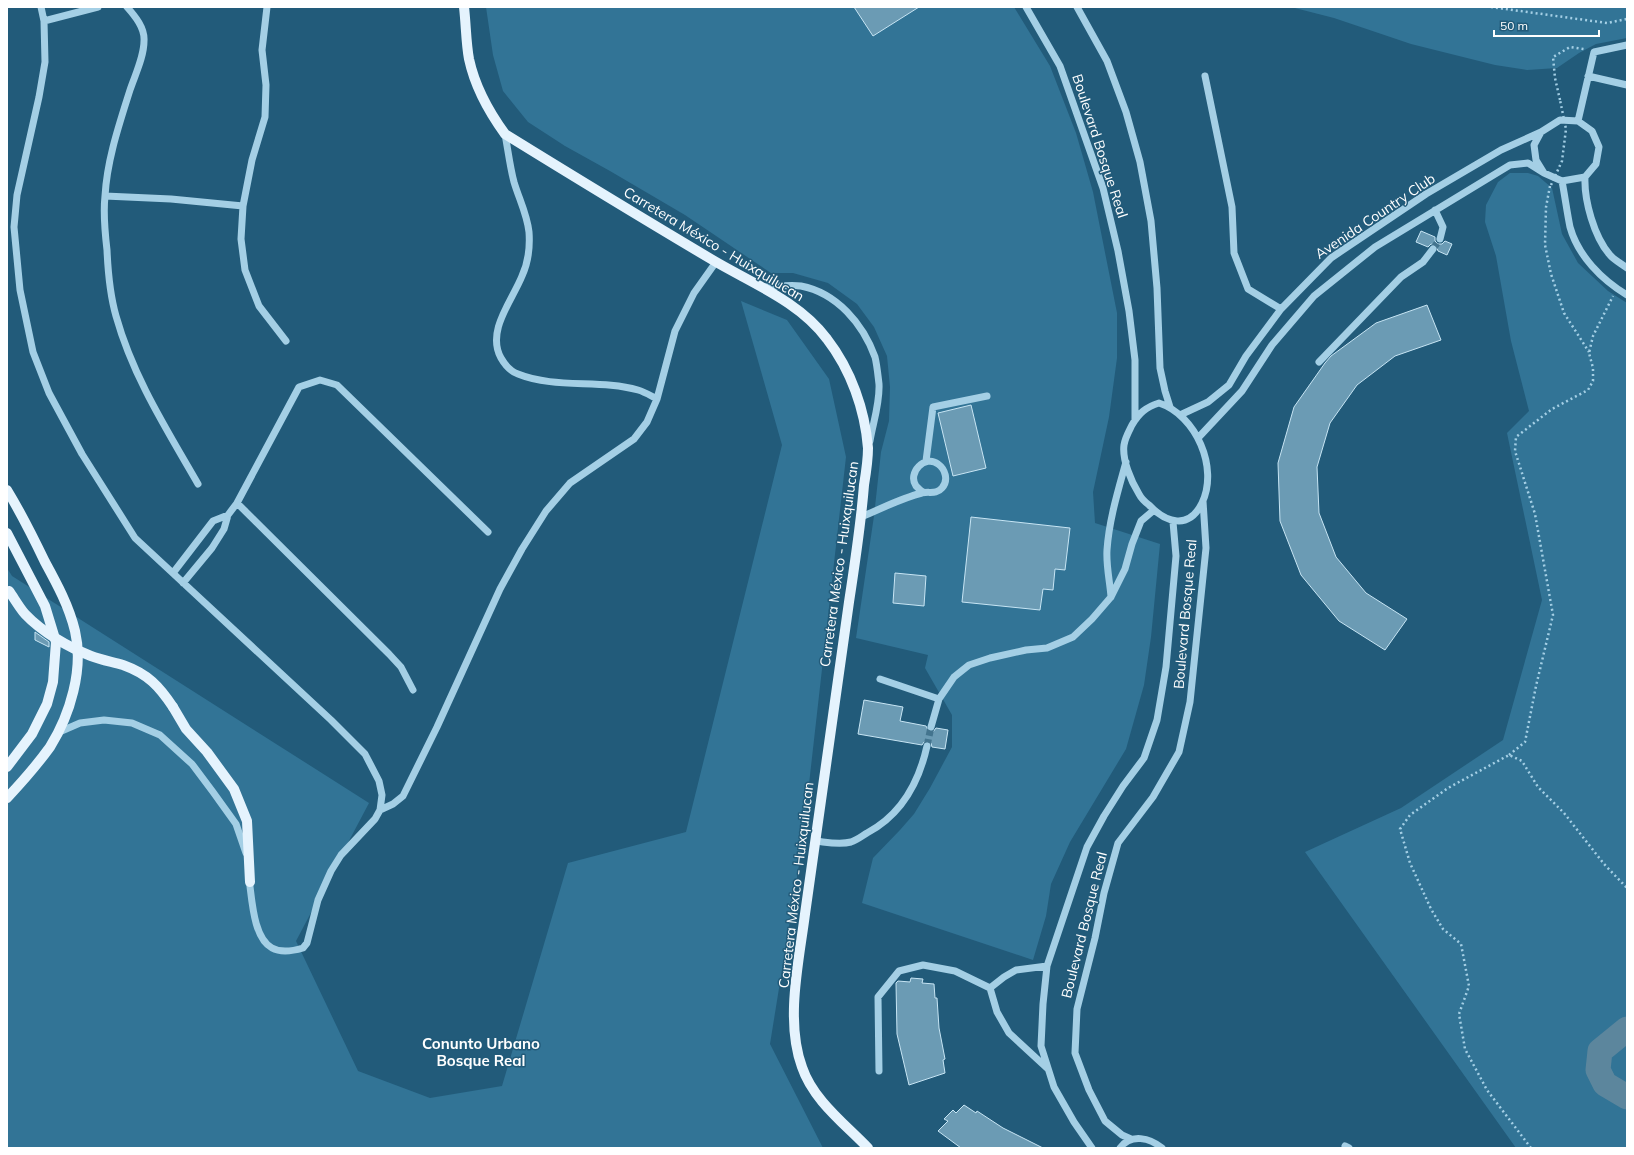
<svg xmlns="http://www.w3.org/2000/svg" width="1634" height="1155" font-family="Mulish,sans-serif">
<rect width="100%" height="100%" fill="#225b7a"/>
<path fill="#327496" d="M486,7h528l36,59 26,67 17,59 24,121v45l-8,59 -16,75 2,31 65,21 -9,93 -7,48 -18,64 -56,93 -19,42 -5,32 -13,44 -171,-57 11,-45 27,-28 14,-16 16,-26 22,-41v-32l-27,-47 3,-13 -72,-17 18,-122 7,-64 8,-31 1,-34 -3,-31 -13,-29 -17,-23 -29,-21 -35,-10h-22l-86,-58 -75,-44 -45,-25 -37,-24 -25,-31 -10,-36z
M1291,7h336v31l-31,6 -17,9 -22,15 -30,2 -32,-5 -84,-21 -77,-26z
M1510,173h18l10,3 14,12 10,46 16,29 30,28 19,12v845h-111l-211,-296 96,-44 102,-68 39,-140 -35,-167 22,-22 -18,-70 -15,-85 -11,-34 1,-17 12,-23z
M741,301l46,19 42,59 17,78 -44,389 -32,198 53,104h-816v-580l5,8 357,227 -73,138 62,130 72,27 72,-12 66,-223 118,-31 96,-387z"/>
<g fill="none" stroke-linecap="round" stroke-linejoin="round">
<path stroke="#5c869d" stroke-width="25" d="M1627,1029l-27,22 -2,19 7,14 22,13"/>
</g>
<path fill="#6b9bb4" stroke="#c7e5f4" d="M854,7h65l-46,29z
M1421,231l14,6v4l3,3h4l3,-3 7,3 -5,11 -9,-4 -2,-6 -5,-1 -3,3 -12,-5z
M1427,305l14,35 -46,16 -38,29 -27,38 -13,44 2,46 17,44 30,36 41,26 -22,31 -46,-29 -38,-46 -21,-54 -2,-58 16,-56 31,-44 6,-7 45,-33z
M971,405l15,63 -33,8 -15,-63z
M971,517l99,11 -5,42 -10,-1 -2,21 -10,-1 -3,21 -78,-8z
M895,573l31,3 -2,30 -31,-3z
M35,632l14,10v5l-14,-7z
M864,700l39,7 -3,14 26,5 3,6h4l3,-4 12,2 -3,19 -13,-2 -1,-4 -3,-2 -4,1 -2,3 -64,-11z
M911,978l12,1 -1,4 12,1 1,14h2l2,30 6,31 -2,1 2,13 -36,12 -12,-51 -1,-51 2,-2 12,1z
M964,1105l12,8 1,-2 26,17 40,20h-82l-23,-17 10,-10 -4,-2 9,-9 3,3z"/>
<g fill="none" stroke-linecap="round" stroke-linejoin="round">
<path stroke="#43748e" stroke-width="7" stroke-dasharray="7 3.5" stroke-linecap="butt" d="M1433,249l7,-10
M927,746l4,-19"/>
<path stroke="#a4cfe5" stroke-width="2.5" stroke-dasharray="2 3" stroke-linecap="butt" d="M1491,7l116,16 20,-4
M1560,100l-5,-22 -2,-21 17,-10 14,2
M1550,186l-4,21 -1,38 6,29 13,39 25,39
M1509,755l16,-13 11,-56 17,-71 -18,-101 -20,-63 1,-14 36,-28 36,-19 5,-9v-13l-4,-15 4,-17 20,-40
M1531,1148l-44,-58 -22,-41 -6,-35 10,-28 -8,-42 -18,-15 -12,-20 -21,-46 -10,-34 10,-14 38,-27 61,-33 13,6 16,26 26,26 40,51 23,24"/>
<path stroke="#a4cfe5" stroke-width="7" d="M41,7l3,14 1,41 -6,35 -22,98 -3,32 6,63 13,62 16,41 33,61 53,84 196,182 34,34 14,27 3,14 -2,15 -5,9 -34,36 -10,16 -13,29 -11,43 -4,5c-10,3 -22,5 -31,0 -19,-10 -20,-50 -23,-69
M127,7c8,9 18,21 17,34 0,16 -9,34 -14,49 -11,35 -23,70 -25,106 -2,18 0,37 2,54 1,23 3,45 9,66 17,61 51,114 82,168
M1026,7l34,59 43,122 15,63 11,60 6,49v60
M1077,7l30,54 19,51 14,50 11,59 6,67 3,80 5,23 5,16
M44,21l54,-14
M1205,76l27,131 2,46 14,36 33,20
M1588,76l39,9
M1560,120l18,1 14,10 7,16 -3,17 -11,13 -23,4 -18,-8 -8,-13 -2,-15 7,-13z
M1578,121l16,-69 33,-7
M505,134c3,16 5,33 9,48 5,17 13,32 15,50 1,14 -1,31 -7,44 -10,25 -36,55 -21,82 4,7 9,13 17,16 37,15 82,5 120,16 7,2 13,6 19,9
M1585,177c-1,23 9,60 25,78 4,5 12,9 17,13
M1562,181c3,16 5,31 8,46 8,29 32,53 57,68
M105,196l66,3 72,7 -2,33 4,31 14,36 27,35
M243,206l9,-46 13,-43 1,-32 -4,-35 5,-43
M1435,210l8,17 -3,12
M762,287c12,0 27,-3 39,-1 36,7 62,38 74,71 2,8 3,19 4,27 1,19 -6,39 -9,57
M1319,362l82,-85 22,-15 10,-13
M1159,403c37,12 60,65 43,100 -13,27 -36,20 -53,2 -4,-3 -8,-7 -10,-11 -8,-13 -17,-34 -15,-49 1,-7 5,-14 8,-20 7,-12 14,-18 27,-22z
M1180,415l28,-13 21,-17 17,-29 35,-47 50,-51 95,-64 75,-44 40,-18
M1198,438l44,-47 30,-46 42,-49 61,-49 135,-82 18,-2 16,10
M926,461l7,-54 54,-11
M237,503l152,151 12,13 12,23
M861,517c20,-8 40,-19 61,-24 7,-2 14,2 20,-5 7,-8 3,-19 -4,-24 -13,-10 -31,9 -22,22 2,2 5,5 7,6
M173,573l40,-52 15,-6
M183,583l29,-35 12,-19 4,-14 9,-12 62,-116 21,-7 17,5 151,147
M1111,597c-1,-15 -5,-31 -4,-47 2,-30 11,-59 19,-88
M880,679l59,20
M931,727l8,-28 15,-22 15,-12 21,-7 36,-8 21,-2 26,-11 19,-18 19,-22 14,-28 7,-25 9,-23 13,-11
M57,733l23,-10 24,-3 28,3 28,12 32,29 21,28 23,32 10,29
M380,810l13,-6 10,-8 34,-69 63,-138 22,-40 24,-38 24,-28 64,-44 13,-17 10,-23 18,-68 19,-38 22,-31
M815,841c11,1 24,4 36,1 6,-2 11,-6 16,-9 34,-18 52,-51 60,-87
M990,988l14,-11 12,-7 31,-4
M879,1071l-1,-74 21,-26 24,-6 32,6 35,17 7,24 12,21 39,36
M1131,1139l-9,-4 -17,-14 -16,-31 -14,-37 2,-44 18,-71 9,-45 14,-50 35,-46 26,-45 11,-50 16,-154 -3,-47
M1345,1146l4,2
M1092,1148l-18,-26 -20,-35 -13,-41 2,-42 4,-38 40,-119 17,-31 19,-30 21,-28 13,-38 9,-53 10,-111 -3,-34
M1120,1148c11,-15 30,-10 42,0"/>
<path stroke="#e5f3fd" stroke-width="10" d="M464,7c2,17 2,36 5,52 6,28 20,53 36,75 68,42 137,84 206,125 40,24 88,42 116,80 24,31 38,71 41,109 0,12 -2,25 -4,37 -3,39 -9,78 -15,117 -15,104 -30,208 -44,312 -6,47 -20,107 -3,153 11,33 43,57 66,81
M7,490c14,23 26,47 38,72 12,22 24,44 30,69 9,38 -5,84 -25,116 -13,18 -28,35 -43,51
M7,533l38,73 11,36 -3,40 -6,22 -15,30 -25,33
M173,707l13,22 21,23 27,37 13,32 3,61"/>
<path stroke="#a4cfe5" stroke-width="2.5" stroke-dasharray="2 3" stroke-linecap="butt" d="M1551,185l11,-24 4,-32 -6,-29"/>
<path stroke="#e5f3fd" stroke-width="10" d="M9,591c5,7 10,16 16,23 17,18 43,33 66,42 10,4 22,6 32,9 25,9 36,21 50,42"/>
</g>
<g text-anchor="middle" stroke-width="3" stroke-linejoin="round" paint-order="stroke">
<g font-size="14" fill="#fff" stroke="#225b7a">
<text transform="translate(1100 146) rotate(72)" y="5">Boulevard Bosque Real</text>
<text transform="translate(1375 216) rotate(-34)" y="5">Avenida Country Club</text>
<text transform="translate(714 244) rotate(31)" y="5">Carretera México - Huixquilucan</text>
<text transform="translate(839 564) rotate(-82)" y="5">Carretera México - Huixquilucan</text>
<text transform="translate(1185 614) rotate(-85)" y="5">Boulevard Bosque Real</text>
<text transform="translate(796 885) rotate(-83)" y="5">Carretera México - Huixquilucan</text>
<text transform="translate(1084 925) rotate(-76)" y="5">Boulevard Bosque Real</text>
</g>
<g font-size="15" font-weight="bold" fill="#fff" stroke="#225b7a">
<text x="481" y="1049">Conunto Urbano<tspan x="481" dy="17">Bosque Real</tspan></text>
</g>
</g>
<rect width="1634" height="1155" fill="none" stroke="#ffffff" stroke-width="16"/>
<path d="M1494 30v6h105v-6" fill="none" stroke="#ffffff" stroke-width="2"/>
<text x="1500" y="30" font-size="12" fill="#ffffff" stroke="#225b7a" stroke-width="3" paint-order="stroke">50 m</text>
</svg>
